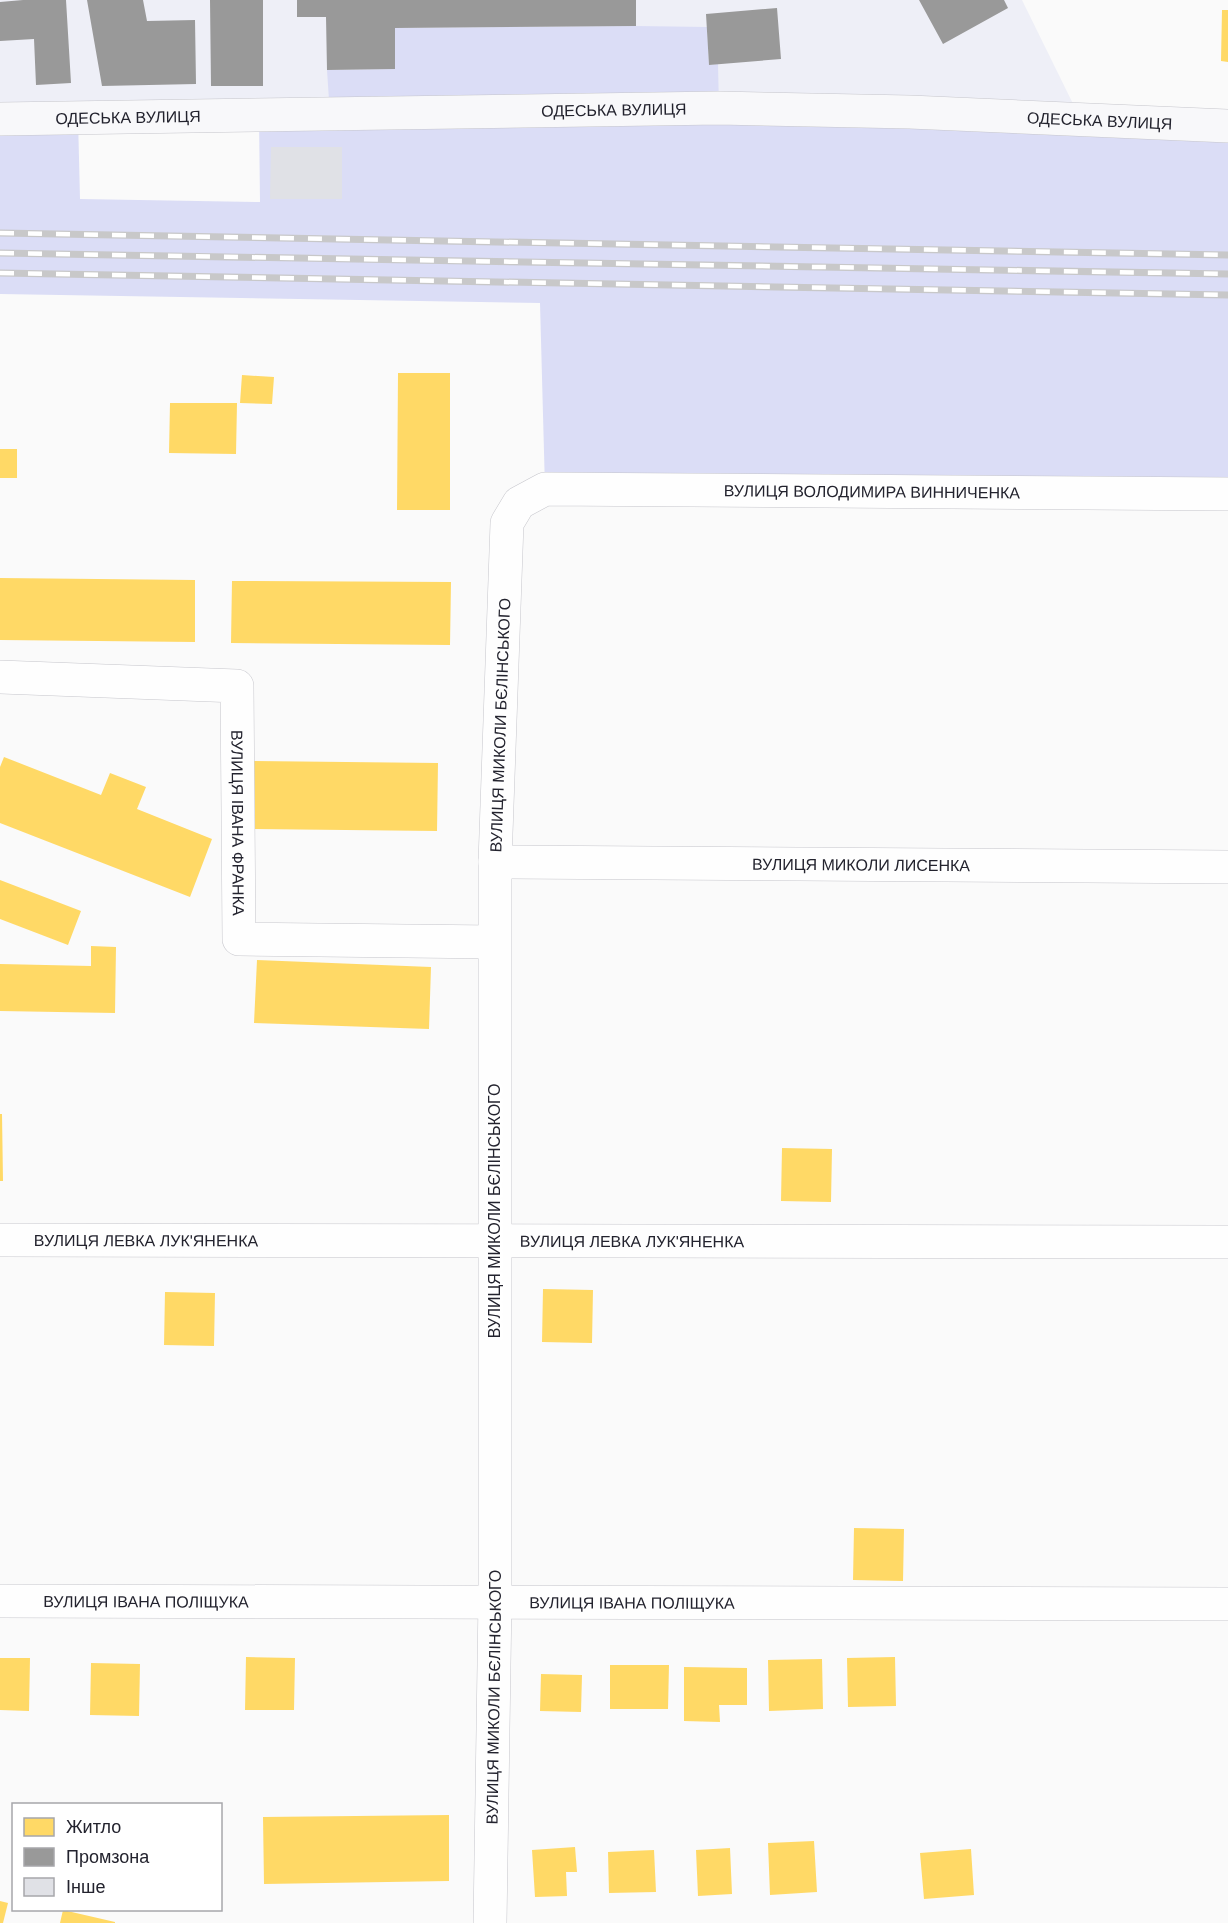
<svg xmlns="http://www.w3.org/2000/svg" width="1228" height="1923" font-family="Helvetica,sans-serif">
<rect width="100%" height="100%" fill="#fafafa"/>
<path fill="#eeeff7" d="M0,0h1022l59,120 -1081,-1z"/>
<path fill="#dbddf6" d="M636,26l71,1 2,38 9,-1 1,44 509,18v368l-683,-5 -5,-186 -540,-9v-175l78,-1 2,81 180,3 -1,-86 71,-1 -3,-45 68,-1v-41z"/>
<path fill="#ffd966" d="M1222,10h6v52l-7,-1z
M398,373h52v137h-53z
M242,375l32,2 -2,27 -32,-1z
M170,403h67l-1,51 -67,-1z
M0,449h17v29h-17z
M0,578l195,2v62l-195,-2z
M232,581l219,1 -1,63 -219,-2z
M4,757l97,38 9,-22 36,14 -9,22 75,30 -22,58 -190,-74v-56z
M250,761l188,2 -1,68 -188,-2z
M0,880l81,31 -13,34 -68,-26z
M91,946l25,1 -1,66 -115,-2v-47l91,2z
M257,960l174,7 -2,62 -175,-6z
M0,1114h2l1,67h-3z
M782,1148l50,1 -1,53 -50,-1z
M543,1289l50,1 -1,53 -50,-1z
M165,1292l50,1 -1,53 -50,-1z
M854,1528l50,1 -1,52 -50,-1z
M246,1657l49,1 -1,52h-49z
M895,1657l1,49 -48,1 -1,-49z
M0,1658h30l-1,53 -29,-1z
M822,1659l1,50 -54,2 -1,-51z
M91,1663l49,1 -1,52 -49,-1z
M610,1665h59l-1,44h-58z
M684,1667l63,1v37h-28l1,17 -36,-1z
M541,1674l41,1 -1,37 -41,-1z
M449,1815v66l-185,3 -1,-67z
M814,1841l3,51 -47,3 -2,-52z
M575,1847l2,25h-11l1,24 -32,1 -3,-47z
M730,1848l2,46 -34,2 -2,-46z
M971,1849l3,46 -50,4 -4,-46z
M654,1850l2,42 -47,1 -1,-41z
M0,1901l8,2 -5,20h-3z
M63,1910l52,12v1h-55z"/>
<path fill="#999" d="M23,0h43l5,83 -35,2 -2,-46 -34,2v-39z
M87,0h56l4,21 48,-1 1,64 -94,2z
M210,0h53v86h-52z
M297,0h339v26l-241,2v41l-68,1 -1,-53h-29z
M919,0h85l4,8 -65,36z
M777,8l4,51 -72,6 -3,-51z"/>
<path fill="#e0e1e6" d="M271,147h71v52h-72z"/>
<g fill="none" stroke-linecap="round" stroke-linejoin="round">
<defs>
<g id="street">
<path id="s1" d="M0,677l237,9 2,253 255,3"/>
<path id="s2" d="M495,862l733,5"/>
<path id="s3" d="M0,1240l1228,2"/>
<path id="s4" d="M0,1601l1228,3"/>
<path id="s5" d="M490,1923l5,-323v-738l12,-339 12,-20 26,-14 683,5"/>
</g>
<g id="secondary">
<path id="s6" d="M0,119l719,-11 191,4 318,14"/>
</g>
</defs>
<use href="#street" stroke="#c6c6cc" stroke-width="34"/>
<use href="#secondary" stroke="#c6c6cc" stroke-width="34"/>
<use href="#street" stroke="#fefefe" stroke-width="33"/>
<use href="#secondary" stroke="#f8f8fa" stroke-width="33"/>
<defs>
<path id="rail" d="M0,233l1228,22
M0,253l1228,21
M0,273l1228,22"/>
</defs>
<use href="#rail" stroke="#c8c8c9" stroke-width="7"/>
<use href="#rail" stroke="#fff" stroke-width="4.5" stroke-dasharray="14" stroke-linecap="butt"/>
</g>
<g text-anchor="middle" stroke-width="6" stroke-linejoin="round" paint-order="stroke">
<g font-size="16" fill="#23232e" stroke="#fff">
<text dy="6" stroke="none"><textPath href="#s6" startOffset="614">ОДЕСЬКА ВУЛИЦЯ</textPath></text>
<text dy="6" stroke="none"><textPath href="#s6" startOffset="128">ОДЕСЬКА ВУЛИЦЯ</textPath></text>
<text dy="6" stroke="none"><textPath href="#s6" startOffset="1100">ОДЕСЬКА ВУЛИЦЯ</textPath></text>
<text dy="6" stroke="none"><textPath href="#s5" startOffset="1780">ВУЛИЦЯ ВОЛОДИМИРА ВИННИЧЕНКА</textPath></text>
<text dy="6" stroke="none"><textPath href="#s5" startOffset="1198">ВУЛИЦЯ МИКОЛИ БЄЛІНСЬКОГО</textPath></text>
<text dy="6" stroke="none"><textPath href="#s1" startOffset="374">ВУЛИЦЯ ІВАНА ФРАНКА</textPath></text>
<text dy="6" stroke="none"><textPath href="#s2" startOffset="366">ВУЛИЦЯ МИКОЛИ ЛИСЕНКА</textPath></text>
<text transform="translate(494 1211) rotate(-90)" y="6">ВУЛИЦЯ МИКОЛИ БЄЛІНСЬКОГО</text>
<text dy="6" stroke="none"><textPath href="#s3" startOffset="146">ВУЛИЦЯ ЛЕВКА ЛУК'ЯНЕНКА</textPath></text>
<text dy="6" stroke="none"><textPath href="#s3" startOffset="632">ВУЛИЦЯ ЛЕВКА ЛУК'ЯНЕНКА</textPath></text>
<text dy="6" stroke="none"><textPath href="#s4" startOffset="146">ВУЛИЦЯ ІВАНА ПОЛІЩУКА</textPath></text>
<text dy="6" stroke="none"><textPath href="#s4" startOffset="632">ВУЛИЦЯ ІВАНА ПОЛІЩУКА</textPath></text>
<text dy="6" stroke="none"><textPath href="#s5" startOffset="226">ВУЛИЦЯ МИКОЛИ БЄЛІНСЬКОГО</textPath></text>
</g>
</g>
<rect x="12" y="1803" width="210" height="108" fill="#ffffff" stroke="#a7a7ab" stroke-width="1.5"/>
<rect x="24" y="1818" width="30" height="18" fill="#ffd966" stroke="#a7a7ab" stroke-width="1.5"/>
<text x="66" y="1833" font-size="18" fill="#23232e">Житло</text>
<rect x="24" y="1848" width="30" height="18" fill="#999999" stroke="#a7a7ab" stroke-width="1.5"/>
<text x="66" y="1863" font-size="18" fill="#23232e">Промзона</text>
<rect x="24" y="1878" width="30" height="18" fill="#e0e1e6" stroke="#a7a7ab" stroke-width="1.5"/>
<text x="66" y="1893" font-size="18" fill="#23232e">Інше</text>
</svg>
